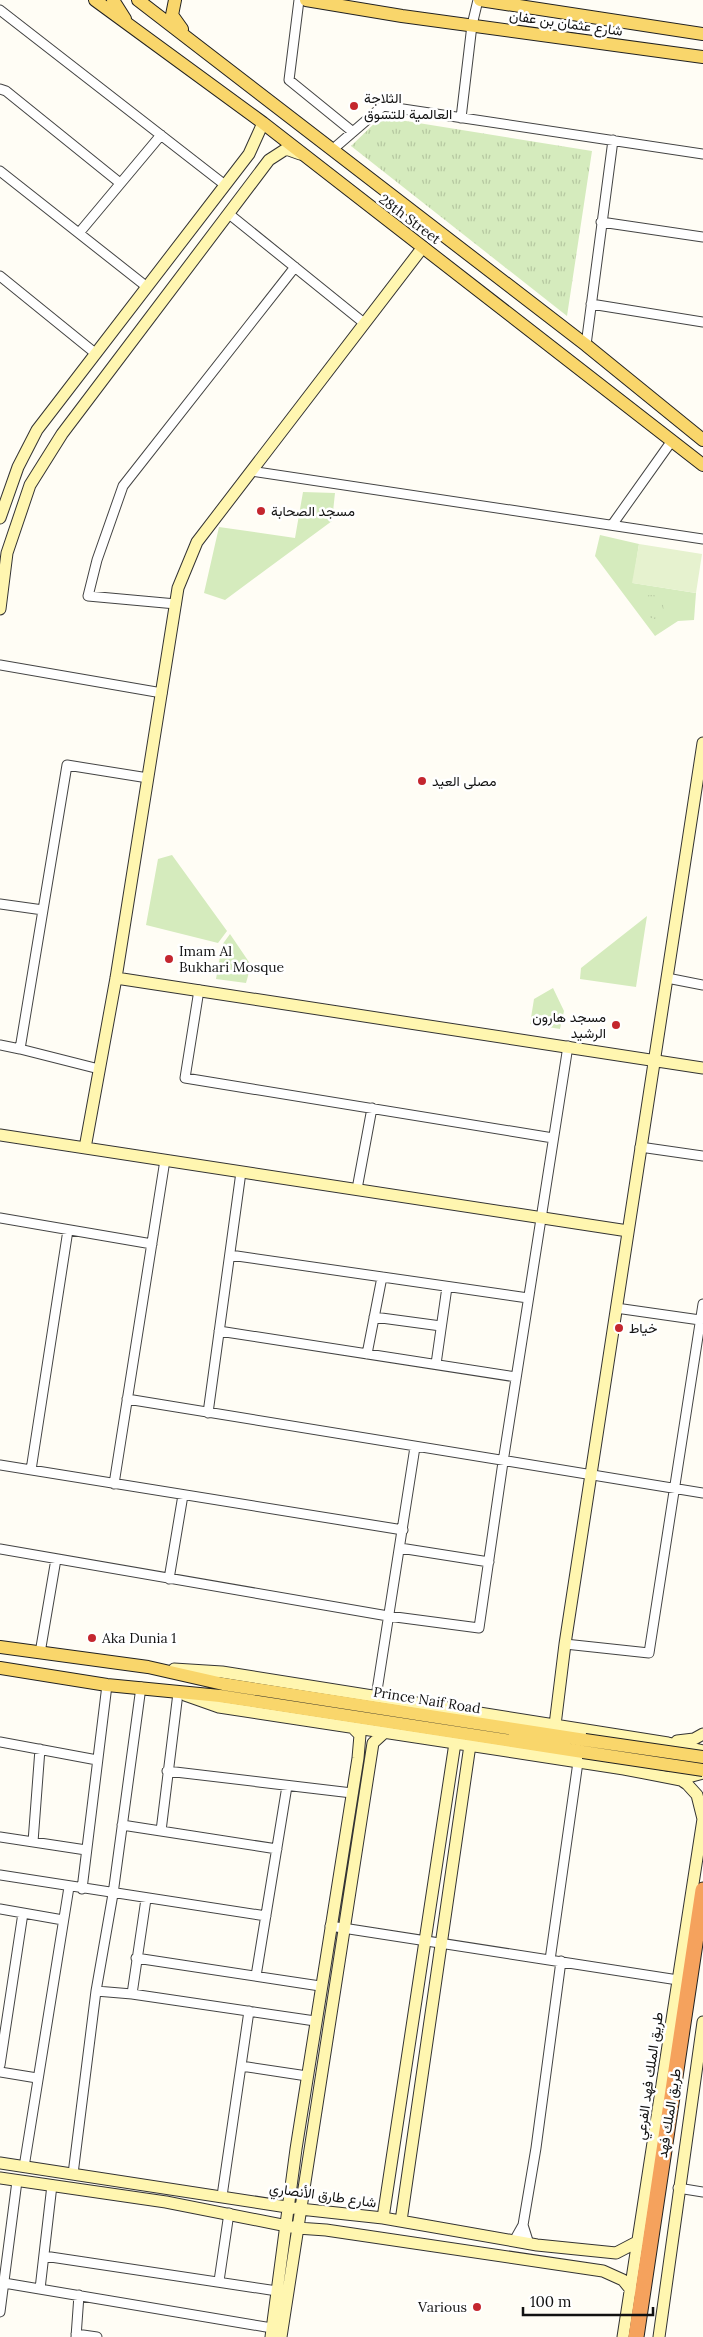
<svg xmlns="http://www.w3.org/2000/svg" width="703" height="2337" font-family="Lora,Vazirmatn,serif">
<defs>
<pattern id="park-tufts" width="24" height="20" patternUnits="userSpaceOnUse" patternTransform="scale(1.25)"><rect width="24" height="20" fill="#d5ebbd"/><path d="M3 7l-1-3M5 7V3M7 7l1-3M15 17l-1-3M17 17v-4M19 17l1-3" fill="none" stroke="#b6c8a1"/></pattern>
</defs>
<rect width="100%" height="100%" fill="#fffdf5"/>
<path fill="#d5ebbd" d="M303,492l32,1 -3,28 -107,79 -21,-7 15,-66 76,11z
M600,535l39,9 -6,39 63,10 -2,27 -16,1 -23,15 -60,-80z
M172,855l55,76 -9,12 -72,-18 12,-66z
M647,916l-11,71 -56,-8 1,-11z
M230,934l21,31 -5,18 -30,-4 6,-34z
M553,988l11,23 -4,18 -30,-5 4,-25z"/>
<path fill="url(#park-tufts)" d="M381,117l211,34 -25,165 -216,-170z
M649,595l18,1 -4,8 1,12 -10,3 -5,-2 1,-3 -8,-9 2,-7z"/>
<path fill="#e6f2cf" d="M639,544l63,10 -6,39 -64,-10z"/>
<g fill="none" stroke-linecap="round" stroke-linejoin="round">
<defs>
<path id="street" d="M299,0l-10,80 64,52
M0,10l225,175
M0,89l6,2 114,92
M461,118l11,-93 6,-25
M332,150l51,-44 320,48
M0,171l147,116
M229,214l135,109
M601,222l102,15
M79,233l82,-98
M0,276l95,77
M591,304l112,18
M586,345l27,-205
M251,471l452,68
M612,525l59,-83
M176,604l-88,-8 9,-36 26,-74 172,-219
M0,665l162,28
M0,904l43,6
M667,978l36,7
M199,990l-14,88 368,60
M0,1045l20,4
M99,1069l-79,-20 47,-284 81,13
M640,1147l63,9
M357,1189l15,-81
M0,1218l152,26
M230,1255l298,43
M616,1308l84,12
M374,1317l67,9
M219,1331l297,46
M367,1354l15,-77
M436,1364l11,-77
M127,1399l576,94
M208,1413l33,-241
M0,1465l403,65
M31,1470l37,-240
M114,1484l51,-324
M400,1548l89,14
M0,1549l388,67 91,12 24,-166 65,-416
M169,1579l14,-84
M565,1644l84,9 54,-349
M40,1653l16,-94
M376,1697l39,-250
M0,1742l97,18
M167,1771l185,22
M122,1825l155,24
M161,1831l17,-138
M0,1837l86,13
M33,1842l7,-93
M0,1875l266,41
M82,1889l25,-204
M0,1909l63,11
M330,1926l348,54
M136,1958l184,28
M550,1960l28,-198
M256,1976l31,-190
M96,1991l36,3 183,27
M132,1994l14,-95
M0,2065l23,-152
M241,2066l66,10
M0,2072l37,6
M24,2167l45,-280
M73,2174l23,-183 17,-97 28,-207
M678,2188l25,4
M222,2196l27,-185
M523,2225l13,-77 25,-187
M514,2241l9,-16 6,19
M44,2256l233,35
M219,2281l10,-68
M4,2283l268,45
M40,2289l12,-104
M0,2312l17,-131
M76,2334l21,3
M76,2337l3,-42"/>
<path id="secondary" d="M0,518l18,-51 19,-37 212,-276 14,-31
M0,609l7,-56 23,-68 32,-51 207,-274 17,-11 14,5
M116,978l587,90
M0,1135l628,96
M85,1148l31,-170 62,-390 19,-46 226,-295
M174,1669l48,3 446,71 35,8
M185,1695l34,12 405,62 57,11 6,4 10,11 6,24
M555,1725l10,-81 138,-901
M677,1741l17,-2 9,-5
M674,1776h18l11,-3
M0,2163l300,46 83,9 154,27 79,8 23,-12
M0,2178l166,24 131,26 29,2 277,41 20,9 8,10
M383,2218l72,-475
M401,2221l69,-476
M271,2337l25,-188 62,-391 2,-23 -8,-8
M281,2337l92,-594 12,-11
M623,2337l80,-518
M659,2337l44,-315"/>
<path id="primary" d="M95,0l168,123 440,342
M113,0l12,19
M138,0l448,345 117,95
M175,0l-3,15 10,14
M306,0l96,16 301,41
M480,0l223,34
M0,1647l148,20 75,17 362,56
M0,1668l107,17 113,11 363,56"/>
<path id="highway" d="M636,2337l67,-447"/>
</defs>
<use href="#street" stroke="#444" stroke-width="11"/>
<use href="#secondary" stroke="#333" stroke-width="13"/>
<use href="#primary" stroke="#222" stroke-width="14"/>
<use href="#highway" stroke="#222" stroke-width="17"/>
<use href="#street" stroke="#fff" stroke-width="9"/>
<use href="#secondary" stroke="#fff6b0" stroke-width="11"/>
<use href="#primary" stroke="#f9d66b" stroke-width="12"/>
<use href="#highway" stroke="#f5a25d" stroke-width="15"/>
<defs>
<path id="primary-bridge" d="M585,1740l118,17
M583,1752l120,18"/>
</defs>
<use href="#primary-bridge" stroke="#222" stroke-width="14" stroke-linecap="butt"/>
<use href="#primary-bridge" stroke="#f9d66b" stroke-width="12"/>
</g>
<g fill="#c4262e" stroke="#fff" stroke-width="2">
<circle cx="354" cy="106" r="5"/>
<circle cx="261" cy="511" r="5"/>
<circle cx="422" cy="781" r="5"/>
<circle cx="169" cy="959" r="5"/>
<circle cx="616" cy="1025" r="5"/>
<circle cx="619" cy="1328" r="5"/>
<circle cx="92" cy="1638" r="5"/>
<circle cx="477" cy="2307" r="5"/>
</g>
<g text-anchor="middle" stroke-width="5" stroke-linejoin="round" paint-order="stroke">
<g font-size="14" fill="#111" stroke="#fff">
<text transform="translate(566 23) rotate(8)" y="5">شارع عثمان بن عفان</text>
<text transform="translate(410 219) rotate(37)" y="5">28th Street</text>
<text transform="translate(427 1700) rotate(9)" y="5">Prince Naif Road</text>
<text transform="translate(649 2076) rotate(-82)" y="5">طريق الملك فهد الفرعي</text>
<text transform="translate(669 2113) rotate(-81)" y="5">طريق الملك فهد</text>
<text transform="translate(323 2195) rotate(8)" y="5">شارع طارق الأنصاري</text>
</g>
<g font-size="14" fill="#111" stroke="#fff" text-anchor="start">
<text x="364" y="103">الثلاجة<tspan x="364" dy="16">العالمية للتسوق</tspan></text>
<text x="271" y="516">مسجد الصحابة</text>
<text x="432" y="786">مصلى العيد</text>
<text x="179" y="956">Imam Al<tspan x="179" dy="16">Bukhari Mosque</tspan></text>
<text x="606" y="1022" text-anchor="end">مسجد هارون<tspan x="606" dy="16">الرشيد</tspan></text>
<text x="629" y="1333">خياط</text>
<text x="102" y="1643">Aka Dunia 1</text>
<text x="467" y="2312" text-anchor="end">Various</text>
</g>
</g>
<path d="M523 2307v8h130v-8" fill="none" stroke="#111111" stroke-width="2.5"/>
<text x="530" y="2307" font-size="15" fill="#111111" stroke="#ffffff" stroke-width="4" paint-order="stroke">100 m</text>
</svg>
